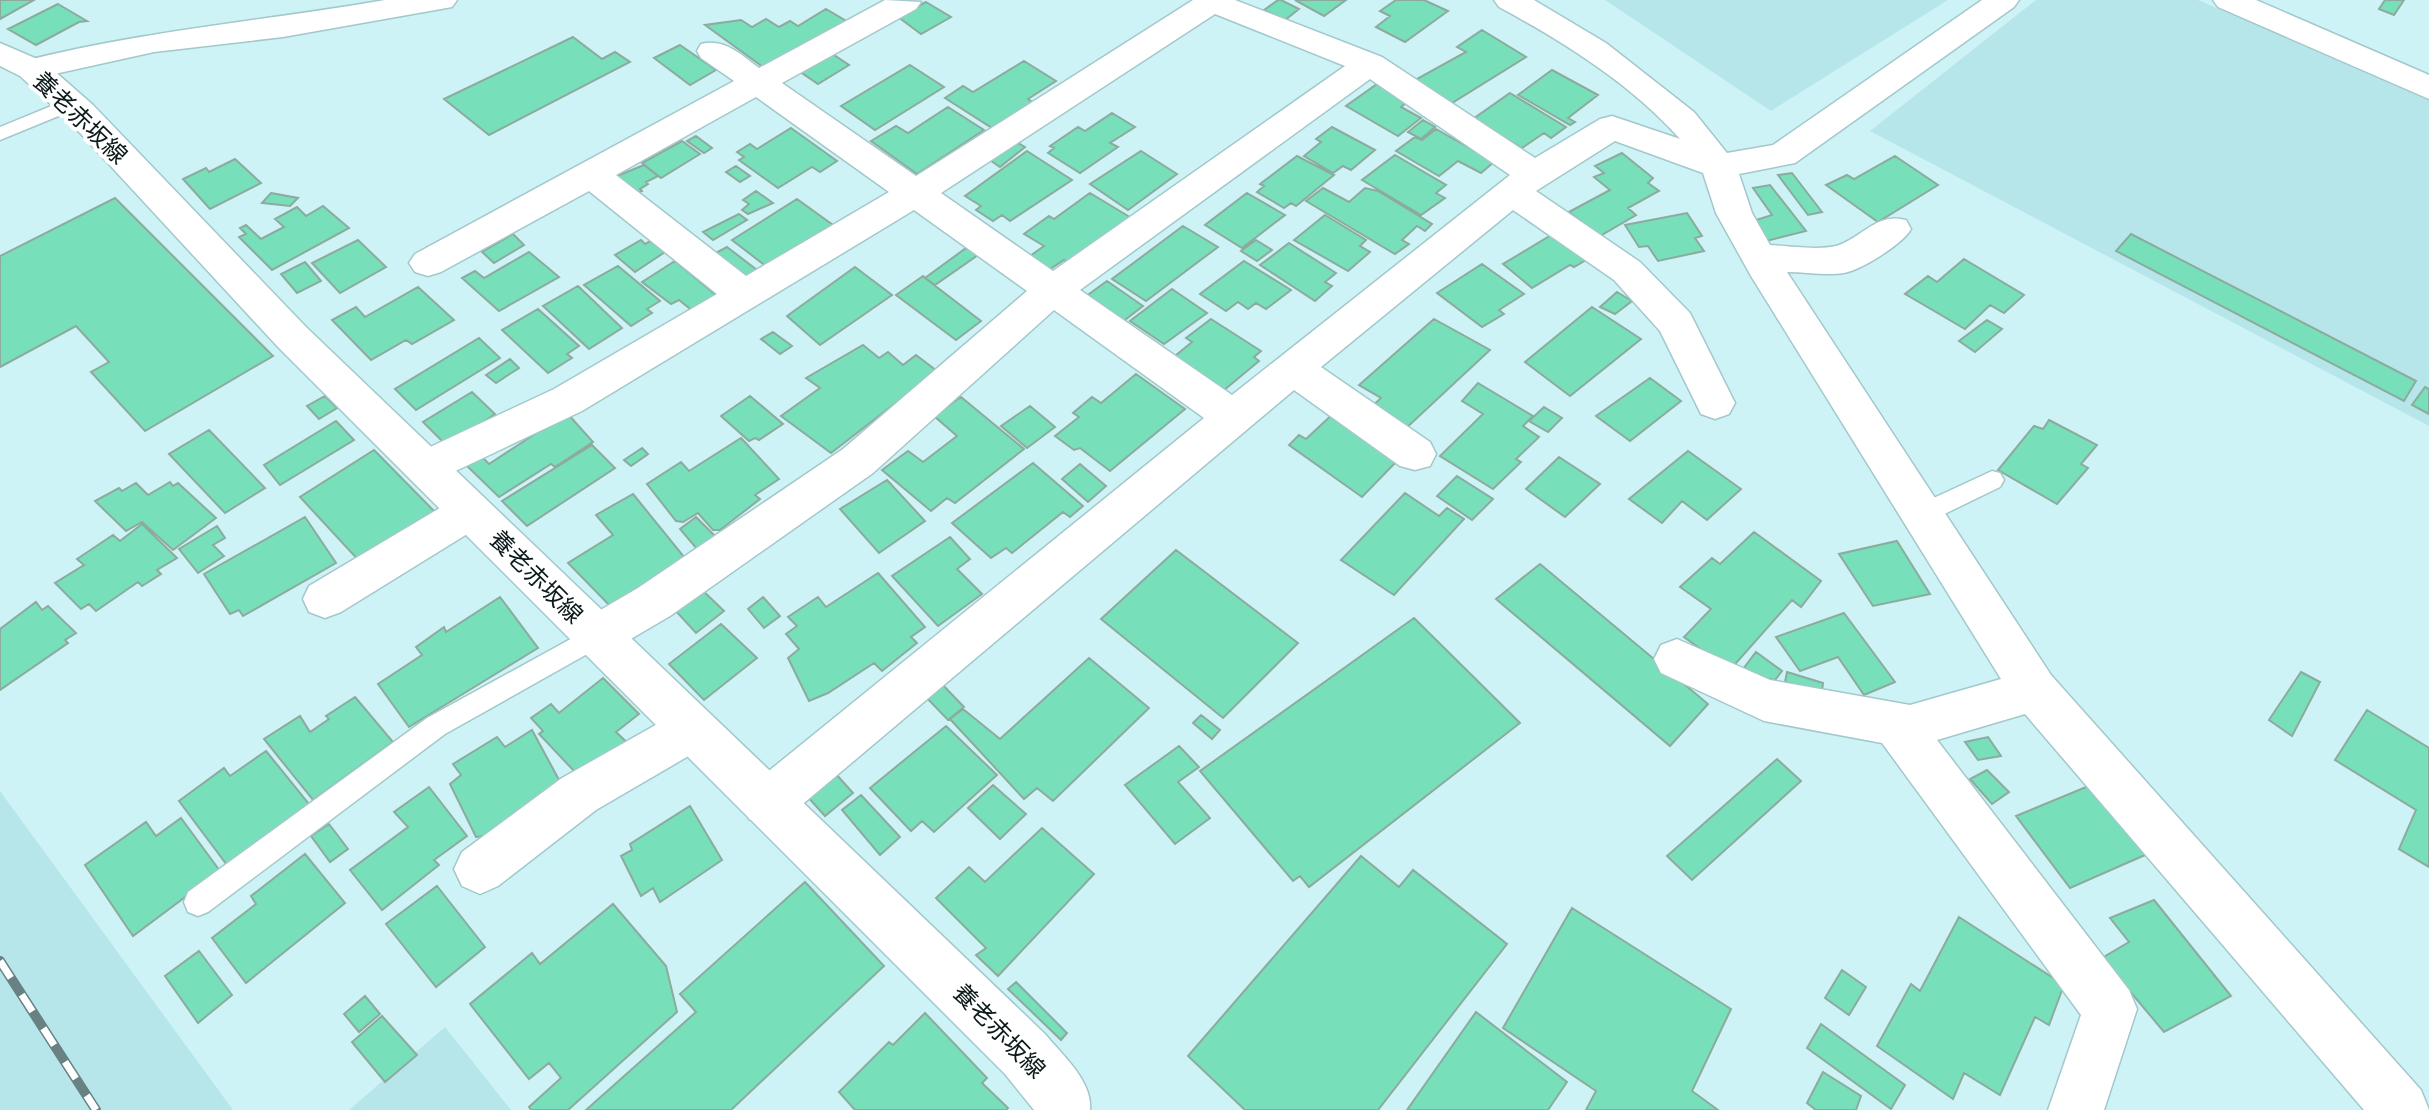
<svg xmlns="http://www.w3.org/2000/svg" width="2429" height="1110" font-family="'Public Sans','Noto Sans JP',sans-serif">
<rect width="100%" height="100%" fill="#cdf3f7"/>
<path fill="#b7e6ea" d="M1605,0h343l-177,111z
M2036,0h162l231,98v328l-559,-295z
M0,791l233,319h-233z
M445,1027l66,83h-162z"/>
<path fill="#77dfba" stroke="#8cab9e" stroke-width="2" d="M0,0h34l-34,19z
M1278,0h3l18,9 -14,11 -21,-10z
M1295,0h51l-22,16z
M1396,0h28l24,11 -43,31 -29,-15 14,-11 -10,-5z
M2385,0h19l-10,15 -15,-6z
M926,2l25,15 -30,17 -23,-17z
M58,4l29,17 -8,1 -43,23 -28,-16z
M826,9l22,13 -85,45 -58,-42 36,-5 11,7 14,-8 13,8 11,-6 8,5z
M1482,30l44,27 -74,46 -37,-23 51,-28 -9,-5z
M573,37l29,22 13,-7 15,10 -141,73 -45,-36z
M680,45l36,25 -26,15 -36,-27z
M831,53l18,12 -31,19 -19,-13z
M1024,61l32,20 -28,18 4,3 -40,26 -47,-30 18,-12 10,6z
M910,65l34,22 -69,43 -34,-24z
M1552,70l46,25 -30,23 7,4 -5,3 -52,-30z
M1377,84l29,19 -5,4 20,11 -23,18 -52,-30z
M1510,93l56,34 -15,11 -7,-5 -22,15 -49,-29z
M948,107l36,23 -67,44 -46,-33 25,-15 12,7z
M1112,113l23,14 -25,16 8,4 -38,26 -32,-20 6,-5 -4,-2 28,-19 7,4z
M1423,120l12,7 -14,12 -13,-7z
M1332,127l43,23 -24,20 -8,-4 -10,7 -29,-17 17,-14 -5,-3z
M791,128l46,33 -17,11 -8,-5 -34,21 -39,-28 5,-3 -7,-5 13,-8 7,5z
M1436,129l58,33 -13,11 -23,-12 -19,15 -43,-25 19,-14 7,3z
M696,136l16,12 -8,5 -17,-12z
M682,141l18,13 -39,24 -19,-15z
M1015,141l10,6 -25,20 -13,-9z
M1027,151l45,29 -62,41 -8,-6 -9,6 -17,-11 5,-4 -16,-10z
M1141,151l36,23 -49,36 -38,-26z
M1622,153l31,25 -5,5 11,8 -31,17 8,7 -36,21 -31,-24 41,-22 -16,-13 10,-4 -9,-7z
M1395,155l51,30 -10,8 9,5 -24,17 -59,-35z
M1297,156l37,19 -38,31 -5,-3 -7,5 -27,-16 7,-6 -4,-2z
M1895,156l43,29 -60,37 -52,-37 21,-10 7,4z
M235,159l26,24 -51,26 -27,-30 23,-11 3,4z
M644,165l14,11 -12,6 2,2 -8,5 2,2 -8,4 -22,-17z
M736,166l14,10 -10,6 -14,-10z
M1792,173l30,39 -14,3 -30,-40z
M1770,185l36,46 -40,10 -13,-20 19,-6 -19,-27z
M1323,188l26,14 16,-14 13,3 54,33 -7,7 -8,-5 -15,14 7,4 -14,10 -89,-53z
M756,191l17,12 -25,11 -6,-4 7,-6 -6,-4z
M271,193l27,5 -8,8 -28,-3z
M1090,193l43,26 -62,45 -7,-4 -14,9 -20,-13 14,-10 -20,-12 25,-18 5,3z
M1247,193l38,22 -43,33 -37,-23z
M115,198l158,158 -128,75 -54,-59 18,-10 -33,-36 -76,41v-111z
M797,199l36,26 -66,42 -35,-27z
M323,206l26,22 -77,42 -33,-33 7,-3 -6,-6 6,-3 15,14 23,-12 -9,-8 22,-12 9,9z
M1687,213l15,23 -7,2 9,13 -46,10 -10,-15 -9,1 -14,-22z
M739,214l8,6 -34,20 -10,-8z
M1325,215l41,25 -6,6 10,6 -22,19 -54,-31z
M1183,226l35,21 -72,54 -34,-22z
M513,234l11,11 -30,18 -12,-11z
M1553,234l33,26 -12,7 -4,-2 -38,23 -29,-24z
M2131,234l285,147 -12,20 -288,-150z
M358,240l28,27 -46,26 -28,-30z
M641,240l4,4 5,-3 15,11 -30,20 -20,-17z
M1256,240l16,10 -15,11 -16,-10z
M1289,243l47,30 -11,9 7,4 -17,15 -55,-36z
M727,247l30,23 -14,10 -31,-25z
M966,248l12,7 -43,30 -10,-7z
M529,252l30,25 -60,34 -37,-33 13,-7 9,7z
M1964,259l60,36 -20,18 -14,-8 -25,24 -60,-35 23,-18 9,6z
M675,261l43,36 -24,15 -15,-12 -8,4 -29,-22z
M1244,261l47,29 -25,19 -10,-6 -8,6 -10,-7 -12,9 -26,-17z
M305,262l16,19 -24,12 -16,-19z
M1482,264l42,30 -25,16 5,4 -22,13 -45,-34z
M618,266l42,35 -13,8 5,4 -21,13 -47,-41z
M855,267l37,28 -72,50 -33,-29z
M923,276l2,2 56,43 -25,19 -60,-45z
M1107,281l36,25 -22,17 -36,-26z
M578,286l44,42 -33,21 -46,-43z
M418,287l36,33 -42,24 -6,-4 -35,20 -39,-40 24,-13 9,10z
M1172,289l35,24 -43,31 -34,-23z
M1617,292l15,9 -17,13 -15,-7z
M1592,307l49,32 -71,57 -45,-34z
M538,309l41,37 -12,8 5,4 -24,15 -46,-43z
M1211,319l50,32 -7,6 5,4 -36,30 -48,-35 17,-14 -6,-4z
M1434,319l56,31 -87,81 -34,-22 12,-11 -22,-13z
M1987,320l15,9 -27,23 -16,-11z
M773,332l19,14 -12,8 -19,-15z
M479,338l21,20 -84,52 -21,-21z
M863,345l16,13 9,-6 15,13 13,-10 21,16 -106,82 -50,-37 39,-28 -14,-10z
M510,359l9,9 -23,15 -10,-8z
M1136,374l49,35 -75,62 -30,-23 -6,2 -19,-14 24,-19 -6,-4 19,-16 9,6z
M1650,378l31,23 -51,40 -34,-25z
M1478,383l55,33 -10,10 16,11 -23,22 5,3 -28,27 -53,-33 43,-42 -21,-13z
M2425,387l4,2v25l-17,-9z
M472,392l23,22 -48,32 -24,-24z
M325,396l12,12 -18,11 -12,-13z
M750,396l33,28 -24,16 -4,-2 -6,3 -28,-25z
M961,397l63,52 -69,54 -8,-5 -16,13 -49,-41 26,-19 15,11 34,-26 -23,-20z
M1030,406l25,21 -28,21 -26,-22z
M1544,407l18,11 -14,14 -19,-11z
M1338,409l49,36 8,18 -33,34 -73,-52 10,-10 7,4z
M567,413l26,29 -38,25 -4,-3 -52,33 -32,-31 15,-9 7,7z
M2049,420l48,25 -16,19 7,4 -31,36 -59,-34 36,-44 9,3z
M336,421l18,19 -74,45 -16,-20z
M209,430l56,58 -40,25 -56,-59z
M741,438l38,41 -24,16 5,4 -40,31h-7l-15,-17 -15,9 -7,-1 -29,-37 34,-22 8,9z
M592,445l23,23 -88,58 -25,-25z
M642,448l6,6 -17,12 -7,-6z
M374,450l61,62 -74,51 -61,-66z
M1688,451l53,38 -34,31 -25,-19 -20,22 -33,-24z
M1559,457l41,27 -35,33 -39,-28z
M1033,463l50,43 -13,11 -7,-5 -51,41 -6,-5 -15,10 -39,-35z
M1080,464l26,22 -18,16 -26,-23z
M1457,476l36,23 -21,21 -35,-24z
M887,480l38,41 -46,32 -39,-44z
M170,482l3,4 5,-3 38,35 -43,32 -31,-28 -16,9 -31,-30 24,-13 3,3 14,-8 12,12z
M1405,493l34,23 8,-8 17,11 -70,76 -53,-35z
M633,494l56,69 -74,48 -47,-48 45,-28 -17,-20z
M305,517l31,46 -93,53 -4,-6 -9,4 -26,-40z
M696,517l25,25 -19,13 -22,-26z
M142,524l35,34 -20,12 4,4 -19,12 -4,-4 -42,29 -7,-7 -8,5 -26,-26 29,-18 -7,-6 36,-24 7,6z
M217,526l8,12 -12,7 11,11 -26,17 -19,-24z
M1754,532l67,49 -20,26 -9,-7 -62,70 -46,-33 27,-28 -31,-22 32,-29 8,6z
M950,537l20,22 -13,10 25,25 -44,32 -46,-50z
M1897,541l33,53 -57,12 -34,-52z
M1176,550l122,93 -75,75 -122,-99z
M1540,564l168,140 -38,42 -174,-147z
M878,573l47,54 -14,10 6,6 -35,28 -8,-8 -46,30 -19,8 -21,-43 11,-9 -13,-15 11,-8 -9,-9 30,-20 8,10z
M700,588l24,23 -28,22 -23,-25z
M500,597l38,51 -129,79 -31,-43 44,-29 -6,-8 28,-20 2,5z
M763,597l17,19 -16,12 -16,-19z
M36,602l6,8 6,-4 28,27 -11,7 3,3 -68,47v-61z
M1844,613l51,69 -31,13 -26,-38 -38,14 -24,-34z
M1414,618l106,105 -211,164 -9,-11 -7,5 -93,-110z
M721,624l36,34 -53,42 -35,-36z
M1756,652l26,19 -7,9 -35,-7z
M1089,658l60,50 -96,93 -16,-13 -13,11 -74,-80 13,-10 37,30z
M1787,672l36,11 -1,9 -37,-10z
M2301,672l19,10 -28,54 -23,-16z
M603,678l36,36 -23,18 18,17 -59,23 -36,-38 4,-3 -12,-13 20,-14 8,9z
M939,681l25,26 -16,13 -25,-26z
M355,697l38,45 -80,58 -49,-61 36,-23 10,16 19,-13 -3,-3z
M2367,710l62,38v119l-30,-18 17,-39 -81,-50z
M1201,715l19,15 -8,9 -19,-16z
M946,726l51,49 -63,57 -12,-11 -11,10 -41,-43z
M532,730l32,59 -70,46 -18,2 -26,-53 11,-9 -8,-11 44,-27 8,10z
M1988,737l13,19 -23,4 -13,-18z
M1179,746l20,21 -21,15 32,36 -35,26 -50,-59z
M266,751l43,53 -82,61 -48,-64 45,-33 6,8z
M1777,759l24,22 -109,99 -25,-24z
M1987,770l22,22 -17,12 -22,-25z
M835,773l18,20 -28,23 -18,-20z
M993,785l33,29 -26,25 -32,-31z
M2091,785l54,70 -75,33 -54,-72z
M429,787l38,49 -33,24 5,5 -57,45 -32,-40 58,-43 -14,-15z
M861,795l39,42 -20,18 -38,-45z
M690,806l32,54 -62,42 -7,-14 -12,8 -20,-40 11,-6 -2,-6z
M181,818l39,53 -87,65 -48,-71 61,-43 10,14z
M329,824l19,25 -18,13 -19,-26z
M1042,828l52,46 -96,102 -22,-21 10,-7 -50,-50 33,-31 16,15z
M305,854l40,49 -99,80 -34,-45 44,-34 -5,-8z
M1361,856l38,31 14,-17 94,74 -129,166h-133l-57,-54z
M805,882l79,84 -153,144h-145l110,-98 -16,-18z
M437,886l48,61 -49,40 -50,-63z
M2154,900l77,96 -67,36 -62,-74 27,-16 -19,-24z
M613,904l53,62 11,46 -109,98h-37l-2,-3 32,-29 -12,-15 -20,16 -59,-75 62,-51 8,11z
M1572,908l159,101 -39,82 26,19h-132l10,-19 -93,-63z
M1959,917l105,68 -15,40 -14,-8 -35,78 -36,-22 -11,26 -76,-53 34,-62 9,7z
M199,951l33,44 -34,28 -33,-47z
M1842,970l24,17 -17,28 -24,-17z
M1016,982l51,51 -6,7 -53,-51z
M365,996l15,18 -21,18 -15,-18z
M1476,1012l91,70 -19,28h-141z
M925,1013l62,65 -5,5 26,25 -2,2h-151l-16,-18 50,-50 4,3z
M382,1016l35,39 -32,27 -33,-40z
M1821,1024l84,61 -14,24 -84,-61z
M1823,1072l38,24 -5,14h-40l-9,-7z"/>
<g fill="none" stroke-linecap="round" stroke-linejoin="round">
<defs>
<path id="service" d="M71,98l7,2 2,4 -2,4 -78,32v-13z
M1992,471l8,2 4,7 -4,7 -72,35 -8,3 -8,-3 -4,-7 4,-7z
M596,625l9,3 3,8 -3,8 -160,90 -237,178 -10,4 -10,-4 -4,-10 4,-10 239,-174z"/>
<path id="minor" d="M385,0h72l-5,7 -11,2 -158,28 -129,15 -122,27 -12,-3 -5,-7 5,-7c120,-31 243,-41 365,-62z
M885,0l36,2 -5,7 -134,74 134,93 277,-176h42l147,57 153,101 65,-39 12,-3 68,23c-49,-55 -116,-97 -181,-132l-5,-7h40l72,43 88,69 33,41 46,-8 209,-145h37l-5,7 -219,156 -56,11 13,39 18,32c17,1 54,6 69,0 24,-9 39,-33 67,-25l5,9c-8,15 -50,41 -67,44 -18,3 -39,-1 -57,-1l264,403 370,415 8,20h-65l-339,-396 -88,26 192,250 8,19 -33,101h-56l33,-95 -199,-272 -118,-22 -103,-48 -7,-14 7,-14 16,-6 93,41 140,25 91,-26 -250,-403 -35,-63 -13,-40 -88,-32 -79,50 104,71 50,51 45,90 -6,11 -14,5 -14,-5 -41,-83 -46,-51 -101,-70 -192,157 109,75 6,12 -6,12 -15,4 -15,-4 -106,-76 -509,429 -18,7 -18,-7 -7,-16 7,-16 455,-369 -150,-108 -181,163 -203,143 -58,34 -16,6 -16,-6 -7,-14 7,-14 58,-34 205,-139 184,-158 -113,-81 -332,201 -156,74 -15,-5 -6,-12 6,-12 143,-67 163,-95 -128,-103 -148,81 -13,4 -13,-4 -6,-9 6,-9 319,-173 -33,-23 -4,-7 4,-7c24,-6 40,11 58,24zM1215,14l130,52 -292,205 -112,-78zM1370,79l140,96 -278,220 -152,-105zM756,97l133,95 -143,84 -130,-101z
M2213,0h43l173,75v24l-211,-92z
M470,494l15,5 7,12 -7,12 -144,89 -16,6 -16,-6 -6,-13 6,-13 146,-87z
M692,707l17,7 7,15 -7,15 -113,66 -98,76 -18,8 -18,-8 -8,-17 8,-17 100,-74 113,-64z"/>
<path id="secondary" d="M0,43l44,19 49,43 213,222 739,707c17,21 48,47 45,76h-56l-29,-36 -727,-727 -209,-226 -49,-45 -20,-10z"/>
</defs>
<use href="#service" stroke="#a3c8cb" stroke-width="3"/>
<use href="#minor" stroke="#a3c8cb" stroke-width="3"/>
<use href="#secondary" stroke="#a3c8cb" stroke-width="3"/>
<use href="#service" fill="#fff" fill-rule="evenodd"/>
<use href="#minor" fill="#fff" fill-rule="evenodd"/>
<use href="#secondary" fill="#fff" fill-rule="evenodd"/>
<defs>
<path id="rail" d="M0,961l96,149"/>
</defs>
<use href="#rail" stroke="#688183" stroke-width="10"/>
<use href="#rail" stroke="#fff" stroke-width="7" stroke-dasharray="20" stroke-linecap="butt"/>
</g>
<g text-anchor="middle" stroke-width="8" stroke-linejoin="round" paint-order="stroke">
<g font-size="24" fill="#0c1a1b" stroke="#fff">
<text transform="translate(80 118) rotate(44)" y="8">養老赤坂線</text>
<text transform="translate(536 577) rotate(45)" y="8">養老赤坂線</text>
<text transform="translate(999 1031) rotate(46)" y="8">養老赤坂線</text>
</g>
</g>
</svg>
